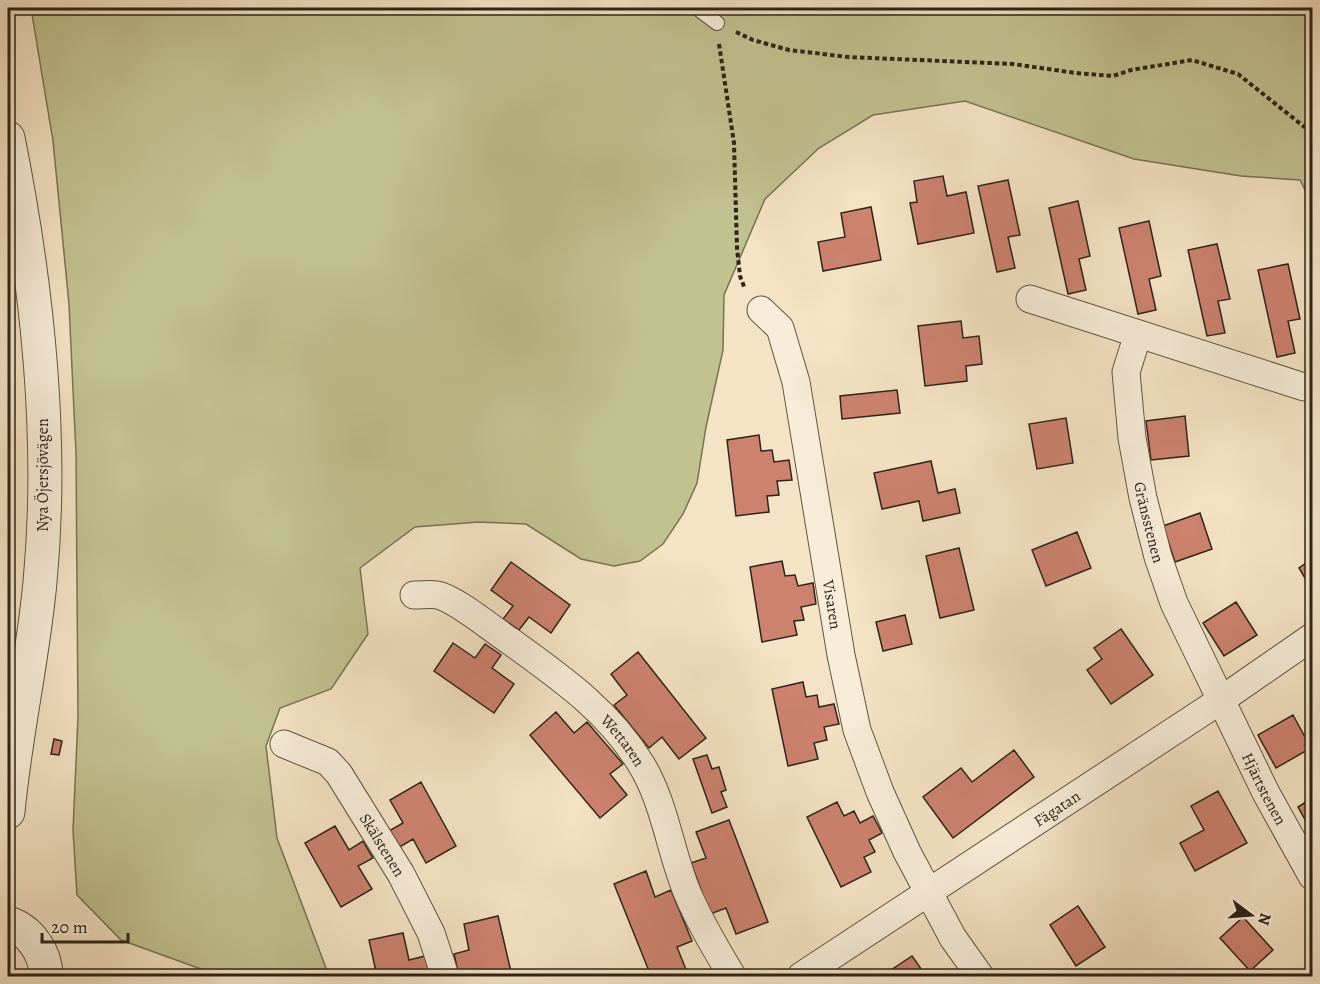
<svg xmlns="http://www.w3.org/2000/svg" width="1320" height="984" font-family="Alegreya,serif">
<rect width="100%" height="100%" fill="#f4e3c4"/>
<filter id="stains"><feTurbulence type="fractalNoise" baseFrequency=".00333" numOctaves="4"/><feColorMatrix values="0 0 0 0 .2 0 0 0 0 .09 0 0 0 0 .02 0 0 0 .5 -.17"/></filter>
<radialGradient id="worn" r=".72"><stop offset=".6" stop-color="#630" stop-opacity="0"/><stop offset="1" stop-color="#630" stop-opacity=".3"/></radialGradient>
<path fill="#c2c290" stroke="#787355" stroke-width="1.5" d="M31,8h1281v196l-12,-24 -59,-4 -107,-17 -169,-58 -92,14 -54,33 -54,51 -41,96 -1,55 -17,77 -9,56 -14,31 -20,30 -23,17 -26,5 -33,-7 -55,-35 -48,-2 -63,5 -55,41 8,66 -37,55 -51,19 -14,38 11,92 52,138h-109l-99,-36 -44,-45 -4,-65 5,-113 -2,-263 -7,-150 -16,-163z"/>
<path fill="#cc826f" stroke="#2e241a" stroke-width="1.5" d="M943,176l4,20 19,-4 8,41 -56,11 -8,-41 7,-1 -3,-21z
M1008,180l12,55 -12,2 7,31 -18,4 -19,-86z
M1078,201l12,55 -11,3 7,31 -18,4 -19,-86z
M871,207l10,53 -58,11 -5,-29 27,-5 -4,-24z
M1149,221l12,55 -12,3 7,31 -18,4 -19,-86z
M1217,244l13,55 -12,2 7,32 -18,3 -19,-86z
M1288,264l12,55 -12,2 7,32 -18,4 -19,-87z
M961,321l2,17 16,-2 3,28 -16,2 1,15 -42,5 -7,-60z
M897,390l3,23 -58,6 -2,-23z
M1185,416l4,40 -38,4 -5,-39z
M1066,418l7,45 -36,6 -8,-45z
M759,435l2,16 11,-1 2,12 15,-2 3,20 -15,1 2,14 -12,1 2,16 -33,4 -9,-76z
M931,461l7,32 17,-4 5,24 -37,8 -4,-20 -37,8 -8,-36z
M1200,513l12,36 -37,13 -12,-36z
M1077,532l14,36 -45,18 -14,-36z
M959,548l15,62 -34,8 -14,-62z
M1312,559v31l-13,-22z
M782,561l3,15 10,-1 3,11 15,-3 3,21 -15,3 3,13 -10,1 3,14 -35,7 -12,-75z
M511,562l59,43 -19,28 -22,-16 -10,13 -16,-11 10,-13 -22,-16z
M1236,602l21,33 -33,21 -21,-33z
M905,615l7,29 -29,7 -7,-29z
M1121,629l32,46 -42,29 -24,-34 15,-11 -8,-11z
M453,643l22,15 10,-14 16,11 -9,13 22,16 -20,29 -60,-42z
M638,652l68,86 -27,21 -17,-22 -13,11 -35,-43 13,-10 -16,-21z
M803,682l3,15 11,-2 2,12 15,-3 5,20 -15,3 3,13 -13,3 4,16 -30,7 -16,-77z
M556,712l18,21 13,-11 36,42 -13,10 17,21 -27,23 -70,-83z
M1293,715l18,33 -35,20 -18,-33z
M54,739l8,2 -3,14 -8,-1z
M1014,750l20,27 -81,61 -30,-41 38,-29 11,14z
M707,755l5,14 7,-2 7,23 -5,2 6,15 -15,6 -19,-54z
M421,782l35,64 -30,17 -13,-24 -15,9 -9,-17 14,-8 -13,-23z
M1218,791l29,52 -52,28 -15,-28 24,-13 -13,-24z
M1312,798v34l-14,-25z
M837,802l7,14 10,-5 6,12 13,-7 9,17 -13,7 6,12 -11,5 7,15 -30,15 -34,-70z
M729,820l39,102 -32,12 -10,-26 -16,6 -19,-51 15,-5 -10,-26z
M335,826l14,24 14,-9 10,17 -15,8 14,23 -31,18 -36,-64z
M646,871l9,26 16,-7 21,51 -15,6 10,25 -11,4h-25l-37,-92z
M1078,906l27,41 -29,19 -26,-41z
M498,916l14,60h-53l-5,-22 15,-4 -5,-26z
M1243,917l30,33 -23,21 -30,-33z
M403,933l6,27 16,-4 5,20h-53l-8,-36z
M912,956l14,20h-44z"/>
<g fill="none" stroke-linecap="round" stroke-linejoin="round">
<defs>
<path id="service" d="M697,8l20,15"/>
<g id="minor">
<path d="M1030,299l274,88"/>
<path id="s1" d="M761,310l19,18 16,54 45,273 16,75 23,62 27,60 46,86 27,38"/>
<path id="s2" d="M1138,334l-12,38 6,66 11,60 15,59 16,46 92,190 46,83"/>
<path id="s3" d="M414,595c8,0 16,-1 23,0 18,3 56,35 73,46 51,37 98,69 131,123 24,39 29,87 46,128 12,29 29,57 45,84"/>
<path id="s4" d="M284,744l44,18 11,12 62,100 30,59 14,43"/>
<path id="s5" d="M801,976l420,-276 91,-63"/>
</g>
<path id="tertiary" d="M8,138c29,145 46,297 32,444 -7,77 -25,153 -32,230
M8,923c22,7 38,30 38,53"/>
</defs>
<use href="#service" stroke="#605444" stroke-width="16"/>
<use href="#minor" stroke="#605444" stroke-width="29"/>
<use href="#tertiary" stroke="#605444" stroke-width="35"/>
<path stroke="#2e241a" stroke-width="4" stroke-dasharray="4.5 3" stroke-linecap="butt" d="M736,32l17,8 36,10 59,7 165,7 63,9 37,3 18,-6 61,-10 46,14 74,59
M719,44l15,99 3,105 3,28 5,13"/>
<use href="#service" stroke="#f8edd9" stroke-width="14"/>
<use href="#minor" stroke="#f8edd9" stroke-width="27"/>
<use href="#tertiary" stroke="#f8edd9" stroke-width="33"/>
</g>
<g text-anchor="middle" stroke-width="6" stroke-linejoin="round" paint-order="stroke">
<g font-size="16" fill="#2e241a" stroke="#f8edd9">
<text transform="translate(42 475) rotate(-90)" y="6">Nya Öjersjövägen</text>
<text dy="6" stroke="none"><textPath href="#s2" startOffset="192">Gränsstenen</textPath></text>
<text dy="6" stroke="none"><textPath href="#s1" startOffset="308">Visaren</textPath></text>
<text dy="6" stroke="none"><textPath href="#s3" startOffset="261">Wettaren</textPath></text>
<text dy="6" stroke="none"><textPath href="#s2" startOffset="483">Hjärtstenen</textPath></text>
<text dy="6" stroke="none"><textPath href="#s5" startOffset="306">Fägatan</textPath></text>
<text dy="6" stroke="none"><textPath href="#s4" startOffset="147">Skälstenen</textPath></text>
</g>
</g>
<rect width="1320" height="984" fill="none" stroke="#f4e3c4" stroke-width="30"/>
<rect x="9" y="9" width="1302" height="966" fill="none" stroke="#2e241a" stroke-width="3"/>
<rect x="15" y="15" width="1290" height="954" fill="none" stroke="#2e241a" stroke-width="1.5"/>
<g transform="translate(1251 915) rotate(106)" stroke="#f8edd9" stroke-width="4.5" paint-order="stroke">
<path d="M0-4.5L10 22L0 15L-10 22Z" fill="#2e241a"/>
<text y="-9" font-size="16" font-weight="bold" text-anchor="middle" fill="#2e241a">N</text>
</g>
<path d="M42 933v9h86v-9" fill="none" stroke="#2e241a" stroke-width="3"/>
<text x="51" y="933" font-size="18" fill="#2e241a" stroke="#f8edd9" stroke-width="4.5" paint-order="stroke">20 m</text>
<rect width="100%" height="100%" filter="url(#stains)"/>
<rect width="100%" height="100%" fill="url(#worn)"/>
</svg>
